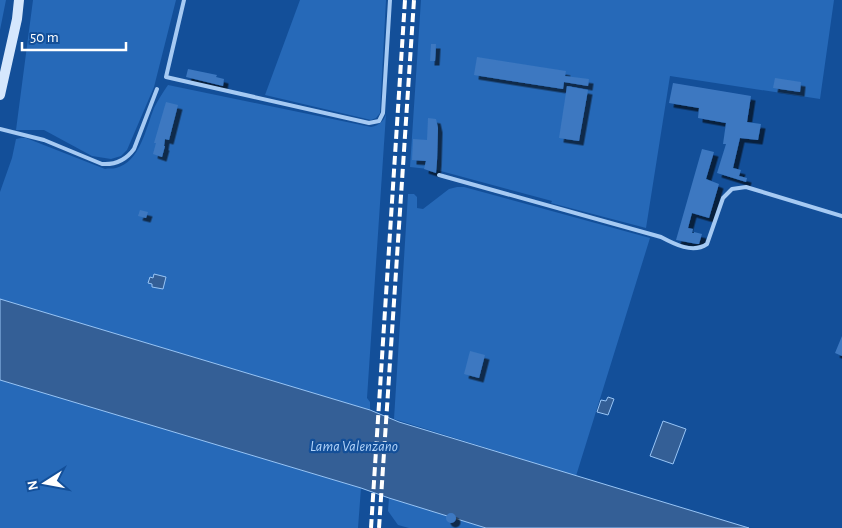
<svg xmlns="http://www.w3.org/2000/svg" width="842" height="528" font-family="'Alegreya Sans',sans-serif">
<defs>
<filter id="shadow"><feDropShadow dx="4.5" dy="4.5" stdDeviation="0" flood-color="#0009"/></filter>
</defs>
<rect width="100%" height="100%" fill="#134f99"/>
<path fill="#2669b8" d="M0,0h6l-6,30z
M33,0h143l-22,87 -27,63 -6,6 -10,3 -19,-3 -48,-26h-28z
M300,0h86l-6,113 -4,5 -5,2 -106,-25z
M421,0h413l-14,99 -150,-23 -24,152 -95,-25 1,-2 -115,-31 -27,-3z
M168,85l203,42c9,-2 12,-5 15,-13l-19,284 3,4v8l-370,-111v-107l12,-34 4,-19 5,-1h5l79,31c3,-1 8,0 11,-1 24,-6 30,-40 38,-60 4,-8 9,-16 14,-23z
M457,187h7l186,51 -74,238 -182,-57 14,-225h6l3,3v11l6,1 26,-20z
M0,380l361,108 -3,40h-358z
M389,498l97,30h-77l-11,-3 -10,-14z"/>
<path fill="#345f96" stroke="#98c5f6" d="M154,274l12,3 -3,12 -11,-2v-3l-4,-1 2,-6 3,1z
M0,299l370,111 29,12 350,106h-263l-97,-30 -28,-10 -361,-108z
M608,397l6,2 -6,16 -11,-3 4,-12 5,1z
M663,421l23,8 -13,35 -23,-8z"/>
<path fill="#3c78c1" filter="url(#shadow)" d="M431,44h5l-1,17h-5z
M477,57l89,14 -1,5 24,3 -1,7 -24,-4 -1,7 -89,-14z
M188,69l29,6 -1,2 8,2 -1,7 -37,-9z
M775,78l26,4 -1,10 -27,-4z
M673,83l78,13 -4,26 14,2 -3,16 -18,-2 -7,30 8,2 -2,6 8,2 -1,4 -29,-9 9,-29h-3l3,-21 -28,-5 1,-10 -30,-5z
M567,86l21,4 -9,51 -20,-3z
M166,102l12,3 -9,35 -4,-1 -1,7h1l-3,11 -9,-3 3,-11h-2z
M428,118l8,1 2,9 -1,33 -1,12 -12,-4 2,-8 -14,-1 1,-21 14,1z
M702,149l12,3 -8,27 13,5 -10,34 -17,-5 -4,15 5,1 -1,4h2v-1l8,2 -3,10h-2l-21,-4z
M140,210l8,2 -2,6 -8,-2z
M842,336v20l-7,-3z
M470,351l15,4 -6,23 -15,-4z
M446 518a5 5 0 1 1 10 0a5 5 0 1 1-10 0Z"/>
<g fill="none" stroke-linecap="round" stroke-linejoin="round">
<path stroke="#a6caf3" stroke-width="4" d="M184,0l-18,77 203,46 10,-2 4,-8 7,-113
M0,129l44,11 58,24c14,1 24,-4 32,-15l23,-60
M439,175l222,62c13,7 32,17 46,7l16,-46 9,-9 14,-2 96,29"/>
<path stroke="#d5e7fd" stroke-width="10" d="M0,95l17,-76 2,-19"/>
<path stroke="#fff" stroke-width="4" stroke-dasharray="9 4" stroke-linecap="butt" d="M371,528l34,-528
M379,528l35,-528"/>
</g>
<g text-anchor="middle" stroke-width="4.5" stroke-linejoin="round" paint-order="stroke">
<g font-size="15" font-style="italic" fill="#b2d4fa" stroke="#134f99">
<text x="354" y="451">Lama Valenzano</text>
</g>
</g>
<g transform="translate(45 483) rotate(259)" stroke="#134f99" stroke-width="4" paint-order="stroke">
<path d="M0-4L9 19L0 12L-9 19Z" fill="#ffffff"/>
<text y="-8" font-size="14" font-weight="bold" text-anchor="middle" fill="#ffffff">N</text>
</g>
<path d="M22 42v8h104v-8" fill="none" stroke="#ffffff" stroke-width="2.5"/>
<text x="30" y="42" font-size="15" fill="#ffffff" stroke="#134f99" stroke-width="4" paint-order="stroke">50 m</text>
</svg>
